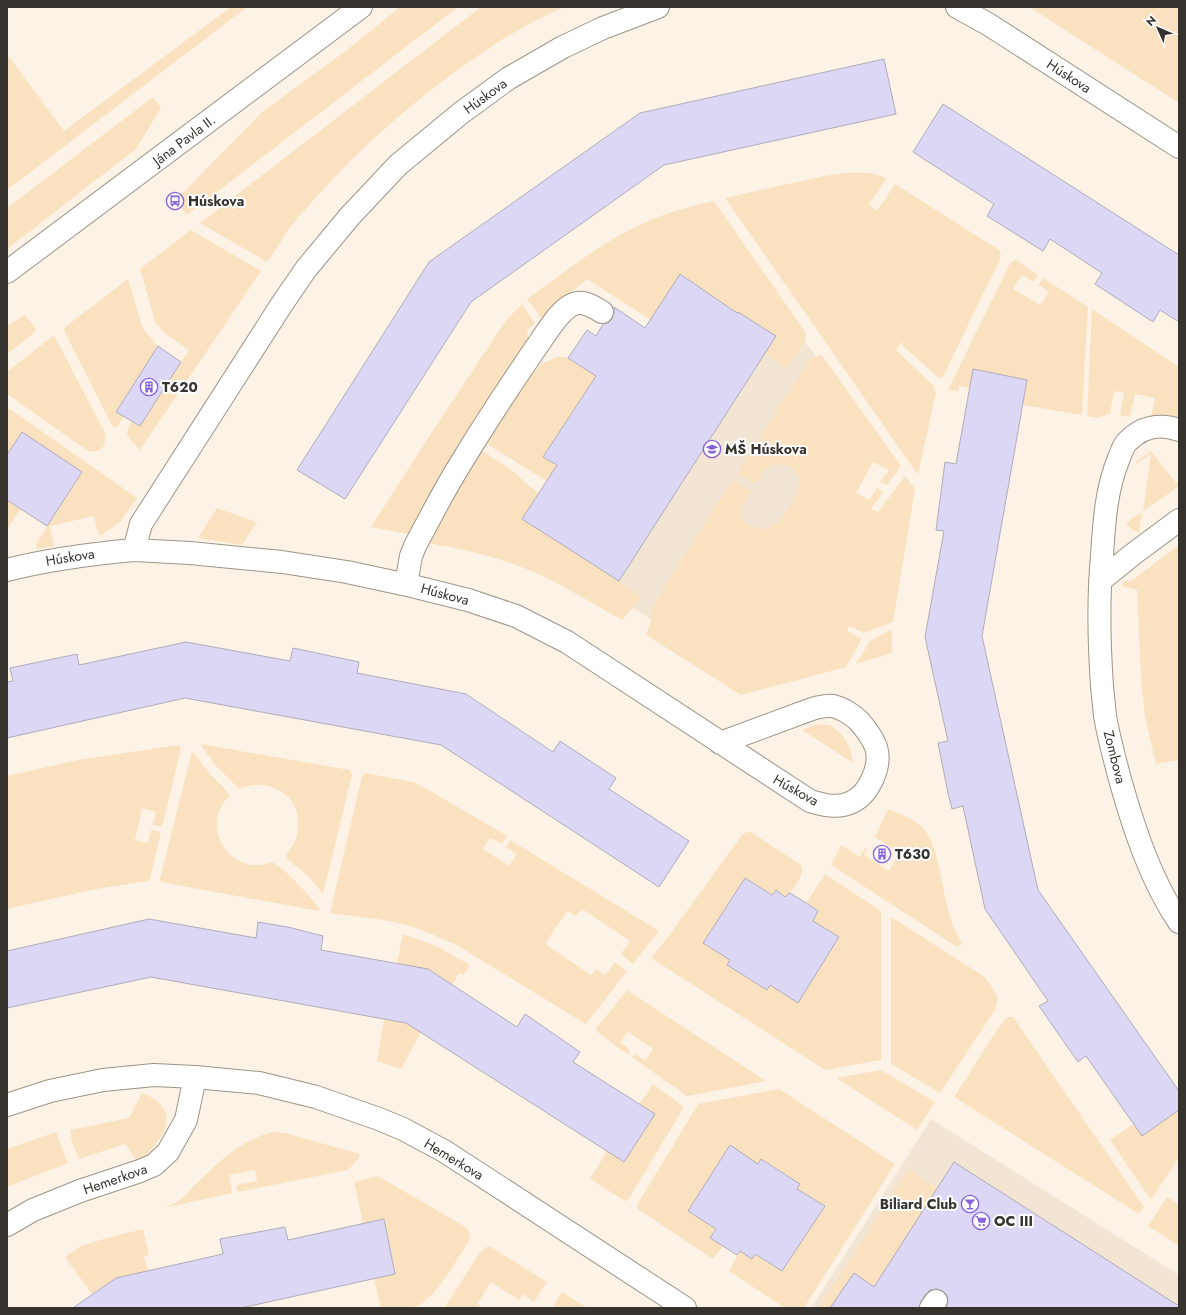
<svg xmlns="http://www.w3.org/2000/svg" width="1186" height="1315" font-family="Jost,sans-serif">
<rect width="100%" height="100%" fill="#fcf3e6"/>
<path fill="#f3e5d3" d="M680,274l124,67 13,16 50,75 -147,231 -87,-55 -111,-89z
M931,1119l248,156v33h-368z"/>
<path fill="#fae2c1" d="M231,7h16l-240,183v-136l57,77z
M400,7h58l-271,208 -12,-14 87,-89 85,-62z
M481,7h83c-23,11 -46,22 -67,36 -60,39 -115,84 -164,136 -15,16 -31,33 -44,50 -7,11 -14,22 -22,33l-67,-39z
M1029,7h150v96z
M153,97l8,11 -25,41 -129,100v-41z
M845,173c10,0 23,-1 33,2 3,0 5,3 9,3l-18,26 8,7 18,-27 104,66 2,5 -2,6 -56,116 -4,1 -36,-32 -1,-5 -6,9 37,35 3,7 -18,83 -193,-277 99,-22z
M714,201l92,132v6l-19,29 -22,-15 11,-17 -38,-24 -16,26 -71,-18 -64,-41 -46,39 -14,-19c42,-30 83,-64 131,-82 18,-7 37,-12 56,-16z
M191,230l70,41 -121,179c-12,-13 -17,-12 -9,-29l9,5 49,-76 -25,-17 -9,-11 -15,-53z
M1016,260l22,15 -5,7 -11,-7 -9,14 27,16 9,-13 -11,-7 5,-7 45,29 -6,108 -59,-10 3,-25 -53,-11 -3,19 -11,-2 -1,5 -10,-1 62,-127z
M128,279l14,47 3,5 13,15 -42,65 8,5 -6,10 -3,2 -3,-3 -48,-94 1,-4z
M522,304l13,19 -8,8 2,8 -116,196 -42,-8 70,-109 65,-98z
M1092,309l87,58v53l-29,1 5,-23 -20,-4 -5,23 -10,-2 4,-22 -10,-2 -4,23 -13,4 -10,-2z
M25,315l11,14 -4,6 -25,19v-28z
M53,336l3,3 49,94c1,13 -2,20 -17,18l-81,-57v-22z
M820,355l4,3 77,108 -14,19 -7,-3 9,-12 -16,-8 -17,31 13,7 8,-12 6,4 -12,17 7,3 27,-36 10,13 -22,133 -29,11 -15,-7 -2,5 15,8 -16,28 -105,28 -95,-60 5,-15 3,-14 20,-35 57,-89h5l15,9 -10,19 2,11 9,6 15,2 12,-7 19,-29 1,-16 -9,-11 -13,-2 -11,5 -11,15 -15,-9 -1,-5 70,-110z
M559,356l9,2 28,18 -53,81 14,8 -10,16 -60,-37 41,-65 13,-15z
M7,407l130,91 -17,24 -20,14 -2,-2 -4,-18 -44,10 4,20 -17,3 -1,-5 3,-5 43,-67 -60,-39 -15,22z
M482,451l27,17 30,26 -17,25 37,25 19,-27 20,13 -17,27 60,39 -8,12 -11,12c-25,-14 -51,-30 -77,-43 -38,-18 -77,-27 -118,-34z
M1151,451l25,32 3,-2v5l-37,26 -3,21 -8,-4 -5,-6 17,-12 8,-57 -18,12 5,-6z
M7,500l14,9 -14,20z
M217,508l40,14 -15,23 -44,-7z
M1179,545v215l-23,4 -11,-47 -4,-39 -4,-88 -15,-4 1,-5h8z
M892,629v23l-3,2 -33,10 14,-23z
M817,724l13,1 12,10 8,13 3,15 -51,-33z
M200,744l150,26 2,5 -29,119 -14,-17 -23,-19c1,-7 7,-12 10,-19 1,-4 2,-9 2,-12 4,-32 -32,-51 -59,-38l-22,-22z
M178,745l3,3 -19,79 -9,-2 3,-13 -14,-4 -7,32 13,3 3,-13 10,2 -11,47 -2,2 -52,8 -89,20v-133l71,-16z
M192,751l18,23 17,17 2,5c-31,31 2,82 43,66 20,12 33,30 48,47l-1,2 -158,-29 -1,-3z
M365,773l48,9 14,7 80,47 -5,8 -12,-6 -7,11 26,17 8,-12 -11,-7 4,-7 149,91 -26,33 -12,-10 9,-13 -48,-32 -6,7 -9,-5 -22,33 46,31 5,-6 9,6 10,-13 12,9 -41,53 -128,-78c-17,-8 -34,-16 -52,-21 -24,-7 -51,-8 -76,-12l32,-137z
M888,809c11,5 26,9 35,19 16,18 19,61 26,85 3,11 8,21 13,31l-5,3 -126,-82 10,-20 19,12 5,-9 2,1 -3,6 25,16 10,-18 -24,-16z
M747,832h4l50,33c5,10 -8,25 -16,32l-9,-7 -4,5 -27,-17 -14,22 39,85 27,18 15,-22 9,-24 4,3 14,-22 -26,-17 5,-10 -12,-8 19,-29 56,37v149l-56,10 -174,-112 17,-21 74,-102z
M891,917l94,60 13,20 -3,13 -55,83 -49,-29z
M403,934l33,12 34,19 -7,10 -4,-2 -7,12c-18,-11 -34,-18 -55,-22z
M627,990l139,91 -79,15 -55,-39 3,-3 10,7 8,-12 -25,-17 -8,10 10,8 -2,5 -33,-25z
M1009,1017h4l131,190 -5,7 -185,-117 39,-61 12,-17z
M384,1019l22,4 15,9 -20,37 -24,-8z
M881,1070l54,32 -18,28 -81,-52z
M653,1084l31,23 -56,93 -3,1 -35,-22 17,-28z
M779,1089l116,75 -91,144h-19l-56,-37 11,-20 12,7 3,-4 27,17 13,-19 -4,-4 19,-20 15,-22 -28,-17 3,-5 -38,-25 -4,5 -28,-18 -41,65 27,18 -6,9 13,8 -10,13 -75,-50 -1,-4 61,-101z
M142,1093c43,16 21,49 -4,69l-13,-18 -46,15 -7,-17 -2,-12 59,-12z
M1179,1110v47l-28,43 -41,-60 23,-16 9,11z
M56,1132l12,31 -61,24v-38z
M275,1132l10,1 75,21 -2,5 -10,11 -110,22 -2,-7 21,-4 -2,-11 -26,5 3,18 -68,15c5,-2 10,-4 14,-7 7,-4 12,-12 18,-17 22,-21 47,-47 79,-52z
M908,1169l29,19 -63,99 -20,-13 -24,34h-11z
M378,1176l89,52 3,6 -1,7c-12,18 -35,62 -57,67 -9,2 -21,0 -31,0 -11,-42 -17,-84 -27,-126z
M1167,1197l12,8v41l-31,-20z
M143,1229l6,26 -5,1 4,15 -40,12 -16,11 -27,-37 16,-11 26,-8z
M486,1247h5l56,35 -13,20 -11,-8 -4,6 -28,-18 -14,22 5,3 -1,1h-37l37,-57z
M562,1292l25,16h-35z"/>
<path fill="#dcd7f4" stroke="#afacba" d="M884,59l12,55 -232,51 -193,137 -126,197 -48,-29 132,-208 211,-149z
M943,104l236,151v67l-19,-12 -7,12 -58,-38 7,-11 -52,-34 -7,12 -56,-35 7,-12 -81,-52z
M680,274l57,39 1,-1 38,24 -157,245 -97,-62 35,-54 -14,-8 53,-81 -28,-18 19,-28 9,6 7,-12 5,-1 4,-4 2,-6v-6l31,21z
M158,346l23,16 -41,64 -24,-14z
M973,369l54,11 -45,256 56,254 141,201v19l-37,26 -56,-80 -8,6 -39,-56 9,-5 -63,-92 -22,-103 -11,3 -4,-16 -10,-50 10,-2 -23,-104 19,-106 -8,-1 9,-68 11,2z
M22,432l60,40 -35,54 -40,-26v-45z
M186,642l104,19 3,-13 66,14 -2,11 109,21 87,58 7,-11 56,37 -7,11 80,52 -30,46 -218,-142 -256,-47 -178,40v-56l6,-1 -3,-13 67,-14 2,11z
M745,878l27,17 4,-5 9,7 5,-4 16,10 12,8 -5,10 26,16 -41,66 -28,-18 -3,5 -40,-25 3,-5 -27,-17z
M149,919l107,19 2,-16 30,5 35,9 -2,14 107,19 89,58 8,-13 55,38 -7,10 82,52 -31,48 -218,-139 -255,-46 -144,31v-57z
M730,1145l28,19 3,-5 39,25 -3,5 28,17 -43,65 -27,-17 -3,5 -12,-8 -3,4 -14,-9 -13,-8 6,-9 -28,-18z
M954,1162l225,144v2h-233l2,-6 -1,-7 -4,-4 -6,-2 -7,1 -4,4 -5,7 -2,7h-89l24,-35 20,14z
M384,1219l11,55 -154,34h-168l43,-30 107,-24 -3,-15 65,-12 3,13z"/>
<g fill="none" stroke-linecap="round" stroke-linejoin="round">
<defs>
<path id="minor" d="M957,7l31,17 191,123
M7,272l354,-265
M1179,430c-19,-7 -38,-3 -52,12 -4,4 -6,11 -8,16 -13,31 -15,65 -17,98 -4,43 -3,87 0,130 1,10 2,20 3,30 4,23 10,45 16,67 14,49 30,97 58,139
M134,550l56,3 92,9 65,10 65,14 56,14 48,16 51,26 243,159c13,4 28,8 42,1 17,-8 30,-36 24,-55 -4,-10 -10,-18 -17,-26 -6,-6 -17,-13 -26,-15 -7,-1 -14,1 -21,3l-92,34
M7,570c43,-11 83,-16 127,-20l7,-26 141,-220 24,-35 44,-53 48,-51 63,-52 48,-35 54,-31 40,-19 55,-21
M1100,581l32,-26 47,-35
M406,584l5,-28 4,-10c15,-28 29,-56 46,-83 23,-38 48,-76 74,-114 9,-12 24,-40 39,-45 10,-4 20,3 28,8
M7,1105l43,-14 53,-11 51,-5 41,2 64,6 57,14 63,22 24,10 41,22 241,157
M7,1225l26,-15 47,-19 60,-20 14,-6 14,-13 18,-32 9,-43
M931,1308l5,-7"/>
</defs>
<use href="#minor" stroke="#9d9489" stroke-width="24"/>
<use href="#minor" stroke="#fff" stroke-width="22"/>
</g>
<defs>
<symbol id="bus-ring" viewBox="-11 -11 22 22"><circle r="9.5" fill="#fff" stroke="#8863de" stroke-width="1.5"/><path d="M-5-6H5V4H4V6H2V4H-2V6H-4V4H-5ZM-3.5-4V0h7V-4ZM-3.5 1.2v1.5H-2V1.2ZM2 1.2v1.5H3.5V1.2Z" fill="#8863de"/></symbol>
<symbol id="building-ring" viewBox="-11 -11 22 22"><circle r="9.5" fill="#fff" stroke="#8863de" stroke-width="1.5"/><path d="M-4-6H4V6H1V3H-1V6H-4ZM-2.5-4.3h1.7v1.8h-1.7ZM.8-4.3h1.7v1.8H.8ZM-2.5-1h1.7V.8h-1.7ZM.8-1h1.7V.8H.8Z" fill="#8863de"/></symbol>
<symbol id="school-ring" viewBox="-11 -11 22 22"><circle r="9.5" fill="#fff" stroke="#8863de" stroke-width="1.5"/><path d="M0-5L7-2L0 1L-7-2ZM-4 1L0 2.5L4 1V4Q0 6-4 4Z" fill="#8863de"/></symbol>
<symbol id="bar-ring" viewBox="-11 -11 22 22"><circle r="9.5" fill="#fff" stroke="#8863de" stroke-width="1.5"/><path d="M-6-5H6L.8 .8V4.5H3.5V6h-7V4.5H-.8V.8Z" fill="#8863de"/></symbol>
<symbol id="supermarket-ring" viewBox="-11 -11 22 22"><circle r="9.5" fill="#fff" stroke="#8863de" stroke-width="1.5"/><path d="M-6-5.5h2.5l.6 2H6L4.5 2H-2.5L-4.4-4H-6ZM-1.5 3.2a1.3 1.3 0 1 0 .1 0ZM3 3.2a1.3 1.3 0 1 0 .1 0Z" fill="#8863de"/></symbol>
</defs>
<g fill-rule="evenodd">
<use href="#bus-ring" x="165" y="191" width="20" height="20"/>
<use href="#building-ring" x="139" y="377" width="20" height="20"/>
<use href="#school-ring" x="702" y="439" width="20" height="20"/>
<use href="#building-ring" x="872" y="844" width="20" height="20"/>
<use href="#bar-ring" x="960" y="1194" width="20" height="20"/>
<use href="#supermarket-ring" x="971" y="1211" width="20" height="20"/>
</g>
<g text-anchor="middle" stroke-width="4" stroke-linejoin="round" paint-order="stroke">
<g font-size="14" fill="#36322d" stroke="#fff">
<text transform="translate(1069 76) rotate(33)" y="5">Húskova</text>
<text transform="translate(485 96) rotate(-36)" y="5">Húskova</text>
<text transform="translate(184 140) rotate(-37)" y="5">Jána Pavla II.</text>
<text transform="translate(70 557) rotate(-9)" y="5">Húskova</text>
<text transform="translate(445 594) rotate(15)" y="5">Húskova</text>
<text transform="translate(1115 757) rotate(76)" y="5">Zombova</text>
<text transform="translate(796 790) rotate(29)" y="5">Húskova</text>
<text transform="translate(454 1159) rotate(31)" y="5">Hemerkova</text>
<text transform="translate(115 1179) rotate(-19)" y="5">Hemerkova</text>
</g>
<g font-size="14" font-weight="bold" fill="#36322d" stroke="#fff" text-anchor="start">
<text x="188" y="206">Húskova</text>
<text x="162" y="392">T620</text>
<text x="725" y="454">MŠ Húskova</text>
<text x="895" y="859">T630</text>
<text x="957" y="1209" text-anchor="end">Biliard Club</text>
<text x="994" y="1226">OC III</text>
</g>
</g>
<rect width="1186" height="1315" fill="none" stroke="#36322d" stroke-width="16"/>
<g transform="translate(1158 28) rotate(315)" stroke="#ffffff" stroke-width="3" paint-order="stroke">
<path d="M0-3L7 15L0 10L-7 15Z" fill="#36322d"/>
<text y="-6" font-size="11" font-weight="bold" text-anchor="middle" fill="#36322d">N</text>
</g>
</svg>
